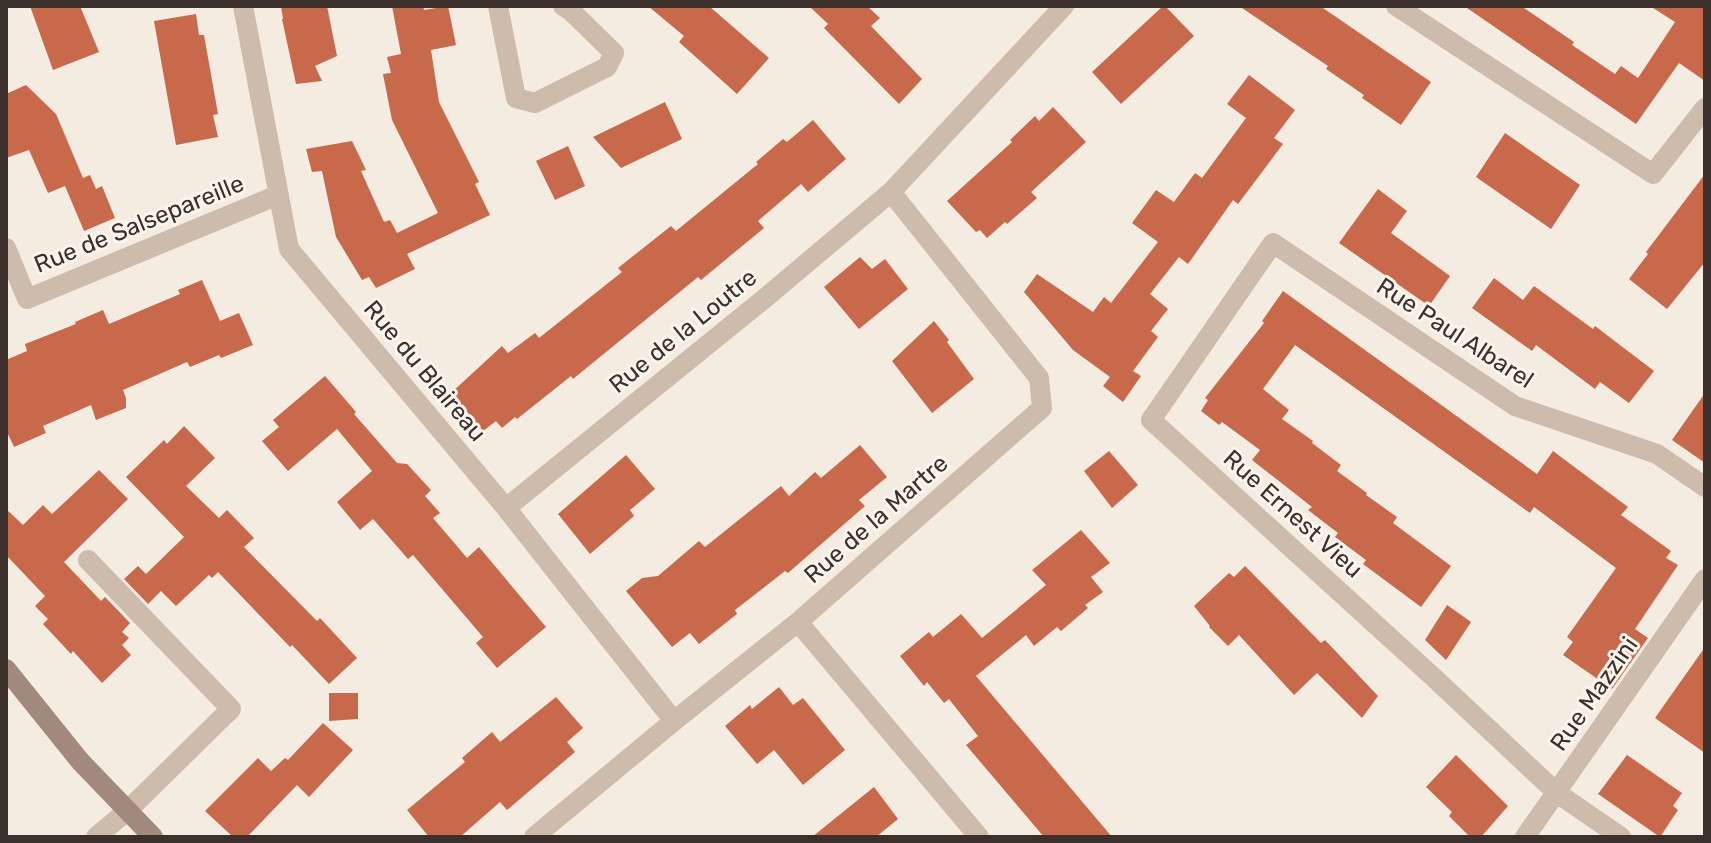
<svg xmlns="http://www.w3.org/2000/svg" width="1711" height="843" font-family="Rubik,sans-serif">
<rect width="100%" height="100%" fill="#f4ebe1"/>
<path fill="#c8694b" d="M30,6h50l19,46 -46,18z
M281,6h46l10,50 -22,10 7,15 -26,3 -14,-65h1z
M392,6h31l1,4 24,-4 8,39 -25,5 8,52 40,80 -4,2 15,31 -83,39 8,15 -39,19 -7,-11 -7,3 -26,-43 -14,-66 -10,1 -6,-23 46,-8 14,29 -5,1 23,51 6,-2 7,13 41,-20 -46,-93 -9,-46 8,-1 -4,-16 14,-3z
M648,6h61l60,52 -32,36 -58,-52 5,-6z
M809,6h58l13,12 -9,8 51,53 -23,25 -75,-76 4,-4z
M1163,6h2l29,30 -73,68 -29,-32z
M1239,6h81l111,76 -30,43 -39,-27 2,-3 -38,-26 2,-3z
M1464,6h57l53,36 -2,3 43,29 6,-8 17,12 37,-56 -25,-16h55v75l-26,-18 -43,61z
M196,14l3,21h5l14,79 -5,1 5,22 -42,8 -22,-124z
M1249,75l46,35 -21,28 9,6 -45,60 -5,-4 -45,64 -9,-7 -29,37 18,15 -17,22 7,6 -25,34 8,5 -18,26 -20,-16 7,-9 -37,-27 -49,-58 13,-18 56,38 11,-15 7,6 47,-61 -26,-19 24,-33 18,12 21,-29 7,5 44,-60 -19,-14z
M26,85l30,29 27,64 7,-3 6,14 6,-3 13,32 -31,13 -19,-45 -17,7 -19,-43 -23,8v-64z
M665,102l17,37 -61,29 -28,-31z
M1053,107l33,35 -55,50 6,6 -30,26 -2,-2 -18,16 -7,-8 -4,2 -29,-31 65,-59 -2,-2 25,-24 4,5z
M813,120l33,39 -38,33 -7,-8 -43,37 6,7 -63,52 -3,-3 -125,102 -2,-3 -54,43 -2,-2 -13,11 -6,-7 -13,10 -32,-38 51,-47 6,7 27,-20 4,5 83,-66 -4,-4 53,-42 5,5 82,-67 -2,-2 27,-23 4,3z
M1505,133l75,52 -29,44 -75,-52z
M568,146l17,40 -30,14 -19,-39z
M1705,174v88l-38,47 -38,-30 19,-25 -2,-2z
M1378,189l29,22 -16,22 59,43 -21,30 -90,-63z
M860,257l12,12 13,-10 23,30 -49,40 -35,-42z
M1494,278l29,22 11,-14 59,43 2,-3 59,45 -25,32 -29,-21 -5,7 -59,-44 -4,6 -60,-43z
M202,280l18,41 19,-8 14,32 -32,13 -2,-3 -29,12 -3,-5 -64,28 3,8v10l-30,12 -5,-15 -48,21 3,7 -32,14 -8,-17v-70l21,-9 -2,-7 51,-20 -1,-2 28,-12 6,14 71,-30 -2,-4z
M1283,291l254,183 16,-23 75,56 -7,8 50,36 -5,7 12,7 -43,64 13,9 -36,51 -49,-34 10,-13 -6,-5 49,-69 -82,-61 -4,6 -235,-168 -32,44 26,21 -7,9 31,22 -1,2 29,22 -4,6 30,22 -1,2 31,22 -4,6 58,43 -30,41 -58,-43 3,-4 -31,-23 3,-4 -30,-23 4,-3 -60,-47 8,-10 -38,-28 -3,3 -18,-14 7,-11 -3,-2 59,-75 -2,-2z
M934,321l15,19 -2,2 27,37 -42,34 -40,-52z
M325,376l31,36 -2,2 43,49 10,1 24,26 -6,6 15,17 -7,5 34,40 12,-11 67,80 -49,41 -21,-25 7,-6 -70,-82 -5,4 -35,-40 -13,11 -23,-28 35,-31 -35,-42 -49,42 -26,-30 17,-14 -6,-7z
M1705,393v70l-33,-23z
M184,426l31,32 -29,28 33,32 8,-8 27,28 -10,9 73,74 3,-3 37,40 -28,26 -37,-39 -2,2 -72,-75 -6,6 -3,-3 -33,31 -15,-15 -13,13 -24,-25 14,-13 8,8 38,-37 -58,-60 38,-37 3,4z
M860,445l27,32 -28,23 6,6 -77,67 -3,-2 -50,39 2,4 -38,30 -9,-11 -18,14 -46,-56 16,-13 16,-2 41,-35 6,6 76,-61 8,10 26,-24 6,6z
M1109,451l29,34 -26,23 -28,-37z
M626,455l29,34 -25,21 4,6 -44,38 -32,-40z
M99,470l29,29 -64,63 37,39 4,-4 25,26 -8,9 7,6 -7,7 9,10 -29,28 -29,-32 -2,3 -28,-30 5,-5 -13,-13 10,-10 -39,-41v-46l17,16 20,-20 9,9z
M1081,530l29,33 -19,14 12,15 -18,13 3,3 -27,23 -4,-4 -23,19 -8,-11 -50,41 136,161h-68l-78,-92 12,-9 -29,-37 -5,4 -17,-21 -3,4 -24,-30 29,-24 4,5 28,-23 21,24 64,-53 -14,-15z
M1245,566l76,77 4,-3 53,56 -16,22 -45,-45 -23,22 -55,-60 -11,11 -19,-19 1,-1 -16,-20 35,-33 5,4z
M1447,605l24,17 -25,38 -21,-20z
M1705,647v106l-50,-35z
M779,687l14,18 10,-7 42,52 -42,35 -29,-35 -17,14 -32,-38 25,-21 2,4z
M329,693h29v26l-29,2z
M556,697l27,31 -16,14 8,10 -68,58 -7,-8 -40,35h-31l-22,-27 58,-48 -3,-4 30,-26 8,10z
M323,723l30,27 -44,47 -12,-12 -50,52h-14l-28,-26 53,-53 13,13 14,-13 3,2z
M1456,755l52,51 -27,31h-11l-21,-21 3,-4 -26,-25z
M1627,755l55,38 -9,13 5,4 -18,27 -62,-43z
M874,787l24,32 -22,18h-64z"/>
<g fill="none" stroke-linecap="round" stroke-linejoin="round">
<path stroke="#cdbbac" stroke-width="20" d="M243,6l46,243 217,259 168,213
M498,6l18,92 19,5 72,-36 7,-14 -43,-42 -8,-5
M1396,6l257,168 52,-66
M6,248l21,51 251,-104
M506,508l258,-209 127,-107 173,-186
M88,560l143,149 -104,102 -31,26
M798,622l181,215
M534,837l140,-116 124,-99 244,-214 -3,-30 -148,-186
M1525,837l180,-258
M1621,837l-64,-44 -126,-118 -280,-255 122,-177 242,163 142,48 48,33"/>
<path stroke="#a18a7d" stroke-width="20" d="M6,669l74,92 73,76"/>
</g>
<g text-anchor="middle" stroke-width="6" stroke-linejoin="round" paint-order="stroke">
<g font-size="24" fill="#3b302b" stroke="#fbf5ee">
<text transform="translate(139 224) rotate(-22)" y="8">Rue de Salsepareille</text>
<text transform="translate(683 331) rotate(-39)" y="8">Rue de la Loutre</text>
<text transform="translate(1455 333) rotate(33)" y="8">Rue Paul Albarel</text>
<text transform="translate(425 371) rotate(50)" y="8">Rue du Blaireau</text>
<text transform="translate(1293 514) rotate(42)" y="8">Rue Ernest Vieu</text>
<text transform="translate(876 519) rotate(-41)" y="8">Rue de la Martre</text>
<text transform="translate(1594 694) rotate(-55)" y="8">Rue Mazzini</text>
</g>
</g>
<rect width="1711" height="843" fill="none" stroke="#3b302b" stroke-width="16"/>
</svg>
